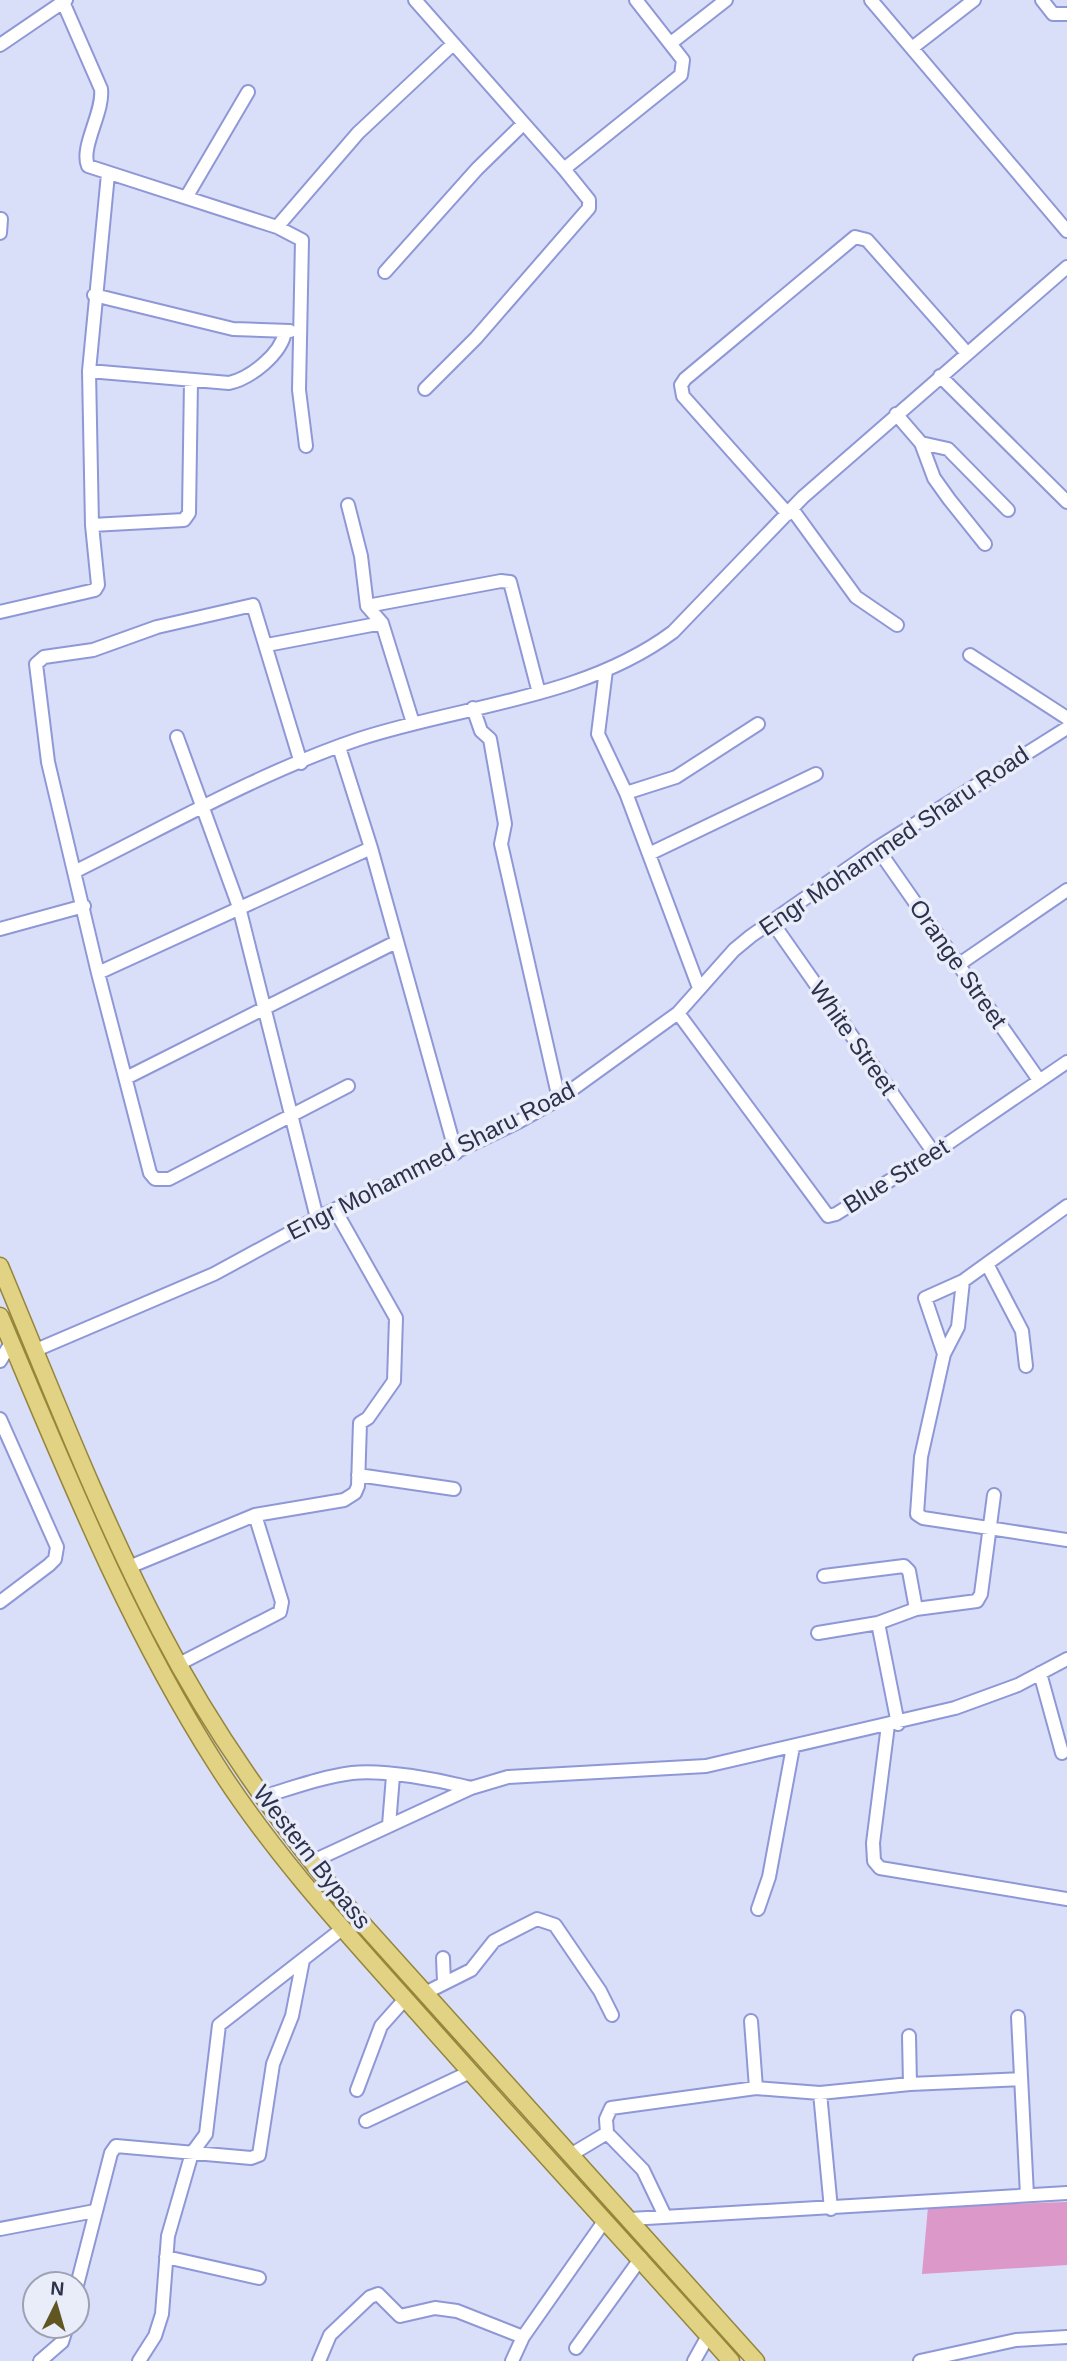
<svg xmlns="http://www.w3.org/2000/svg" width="1067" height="2361" font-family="Helvetica,sans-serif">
<rect width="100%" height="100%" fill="#d9def9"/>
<path fill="#db98c8" d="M1067,2202v63l-145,9 6,-67z"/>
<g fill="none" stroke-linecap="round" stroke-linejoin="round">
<defs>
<path id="minor" d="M415,0l149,169 117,-94 2,-15 -47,-60
M871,0l196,231
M1042,0l11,14h14
M63,2l38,87c3,23 -21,58 -13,77l189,61 25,13 -3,150 7,56
M671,43l55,-43
M0,45l66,-45
M912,48l62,-48
M187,196l61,-104
M277,227l81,-94 95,-89
M0,233l1,-14
M385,272l92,-103 45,-44
M94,295l139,34 57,2
M89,371l140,12c22,-5 52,-29 56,-51
M940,376l127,126
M425,389l51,-51 113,-130v-8l-25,-31
M896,414l25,29 13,35 15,21 36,45
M921,443l27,6 60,61
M348,505l13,51 6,50 15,17 31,100
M792,509l64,88 41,28
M788,514l-105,-118 -2,-11 4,-6 170,-142 12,3 99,112
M92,525l92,-5 5,-7 2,-132
M367,606l134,-25 9,1 29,111
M0,612l95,-22 3,-5 -6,-60 -3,-154 19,-197
M267,645l115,-22
M970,655l97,63
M606,670l-8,64 28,59 73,195
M473,708l8,23 9,8 15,85 -4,20 58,255
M177,737l62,170 78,311
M339,747l32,101 85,305
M301,763l-48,-158 -96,22 -64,23 -49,7 -8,7 12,98 50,211 52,200 5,6h14l179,-93
M626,793l50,-16 82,-53
M877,848l162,232
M649,854l167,-80
M76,871c93,-46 185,-99 283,-132 104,-34 224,-40 314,-107l130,-135 264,-230
M772,922l162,231
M0,929l84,-23
M958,965l109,-75
M98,973l273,-125
M678,1013l150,203 8,-2 98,-61 133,-91
M126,1078l270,-136
M987,1264l35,67 4,35
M963,1281l-5,46 -14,27 -23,103 -4,57 6,4 144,22
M36,1350l178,-76 103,-56 201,-96 41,-23 119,-86 56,-63 17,-14 126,-88 190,-120
M944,1354l-19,-56 38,-17 104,-75
M0,1361l11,-18
M0,1419l57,128 -2,12 -6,6 -49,37
M358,1475l96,14
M129,1567l126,-52 89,-15 11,-7 3,-7 2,-63 8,-5 26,-37 2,-63 -61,-108
M824,1576l80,-10 5,5 7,38
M878,1623l20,101
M818,1633l60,-10 38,-14 61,-8 4,-7 13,-99
M179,1664l101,-52 2,-10 -27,-87
M1040,1673l22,80
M888,1725l-15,118 1,18 6,7 187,31
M262,1797c30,-9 59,-20 90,-24 31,-4 88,7 119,15
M389,1825l4,-49
M311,1862l160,-74 37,-11 198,-11 249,-58 63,-23 49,-26
M758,1909l11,-32 24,-130
M443,1958l1,24
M425,1993l46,-23 23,-29 43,-22 18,6 45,66 12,24
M1018,2017l9,178
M751,2021l5,67
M910,2084l111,-5
M357,2090l24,-64 24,-27
M820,2093l11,116
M366,2121l104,-49
M572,2154l35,-21
M665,2216l-22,-46 -36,-37 -1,-14 5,-11 145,-20 64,5 90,-9 -1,-48
M630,2219l437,-26
M0,2229l95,-18
M166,2257l93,21
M77,2285l34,-132 5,-7 135,12 8,-3 14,-91 19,-48 11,-56
M576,2348l65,-90
M40,2361l22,-19 5,-16
M139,2361l16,-25 7,-22 6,-78 24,-83 14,-19 13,-109 123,-96
M319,2361l11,-26 40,-38 8,-3 22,22 35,-8 22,3 66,26
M512,2361l11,-24 82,-117
M694,2361l14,-25
M920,2361l96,-21 51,-3"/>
<path id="major" d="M0,1266c51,122 99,247 160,364 53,103 120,195 194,284l402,447
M0,1316c65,153 126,307 216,448 59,93 135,174 208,256 101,114 205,227 307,341"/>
</defs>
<use href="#minor" stroke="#8f98d6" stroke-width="16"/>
<use href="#major" stroke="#96863b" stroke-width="19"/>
<use href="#minor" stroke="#fff" stroke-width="12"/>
<use href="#major" stroke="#e2d284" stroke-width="16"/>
</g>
<g text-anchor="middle" stroke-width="7" stroke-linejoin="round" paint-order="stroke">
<g font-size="24" fill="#2d314b" stroke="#e9ecf9">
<text transform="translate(894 841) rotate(-34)" y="8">Engr Mohammed Sharu Road</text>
<text transform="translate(958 964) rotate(55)" y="8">Orange Street</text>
<text transform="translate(853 1038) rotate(55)" y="8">White Street</text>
<text transform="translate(431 1161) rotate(-27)" y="8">Engr Mohammed Sharu Road</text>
<text transform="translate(896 1176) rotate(-32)" y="8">Blue Street</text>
<text transform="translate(312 1857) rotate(52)" y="8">Western Bypass</text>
</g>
</g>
<g transform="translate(56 2305) rotate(5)"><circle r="33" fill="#e9ecf9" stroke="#9ea1b3" stroke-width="2"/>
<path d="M0-5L12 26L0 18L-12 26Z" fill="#615622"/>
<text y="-10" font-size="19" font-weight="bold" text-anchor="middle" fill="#2d314b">N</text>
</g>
</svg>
